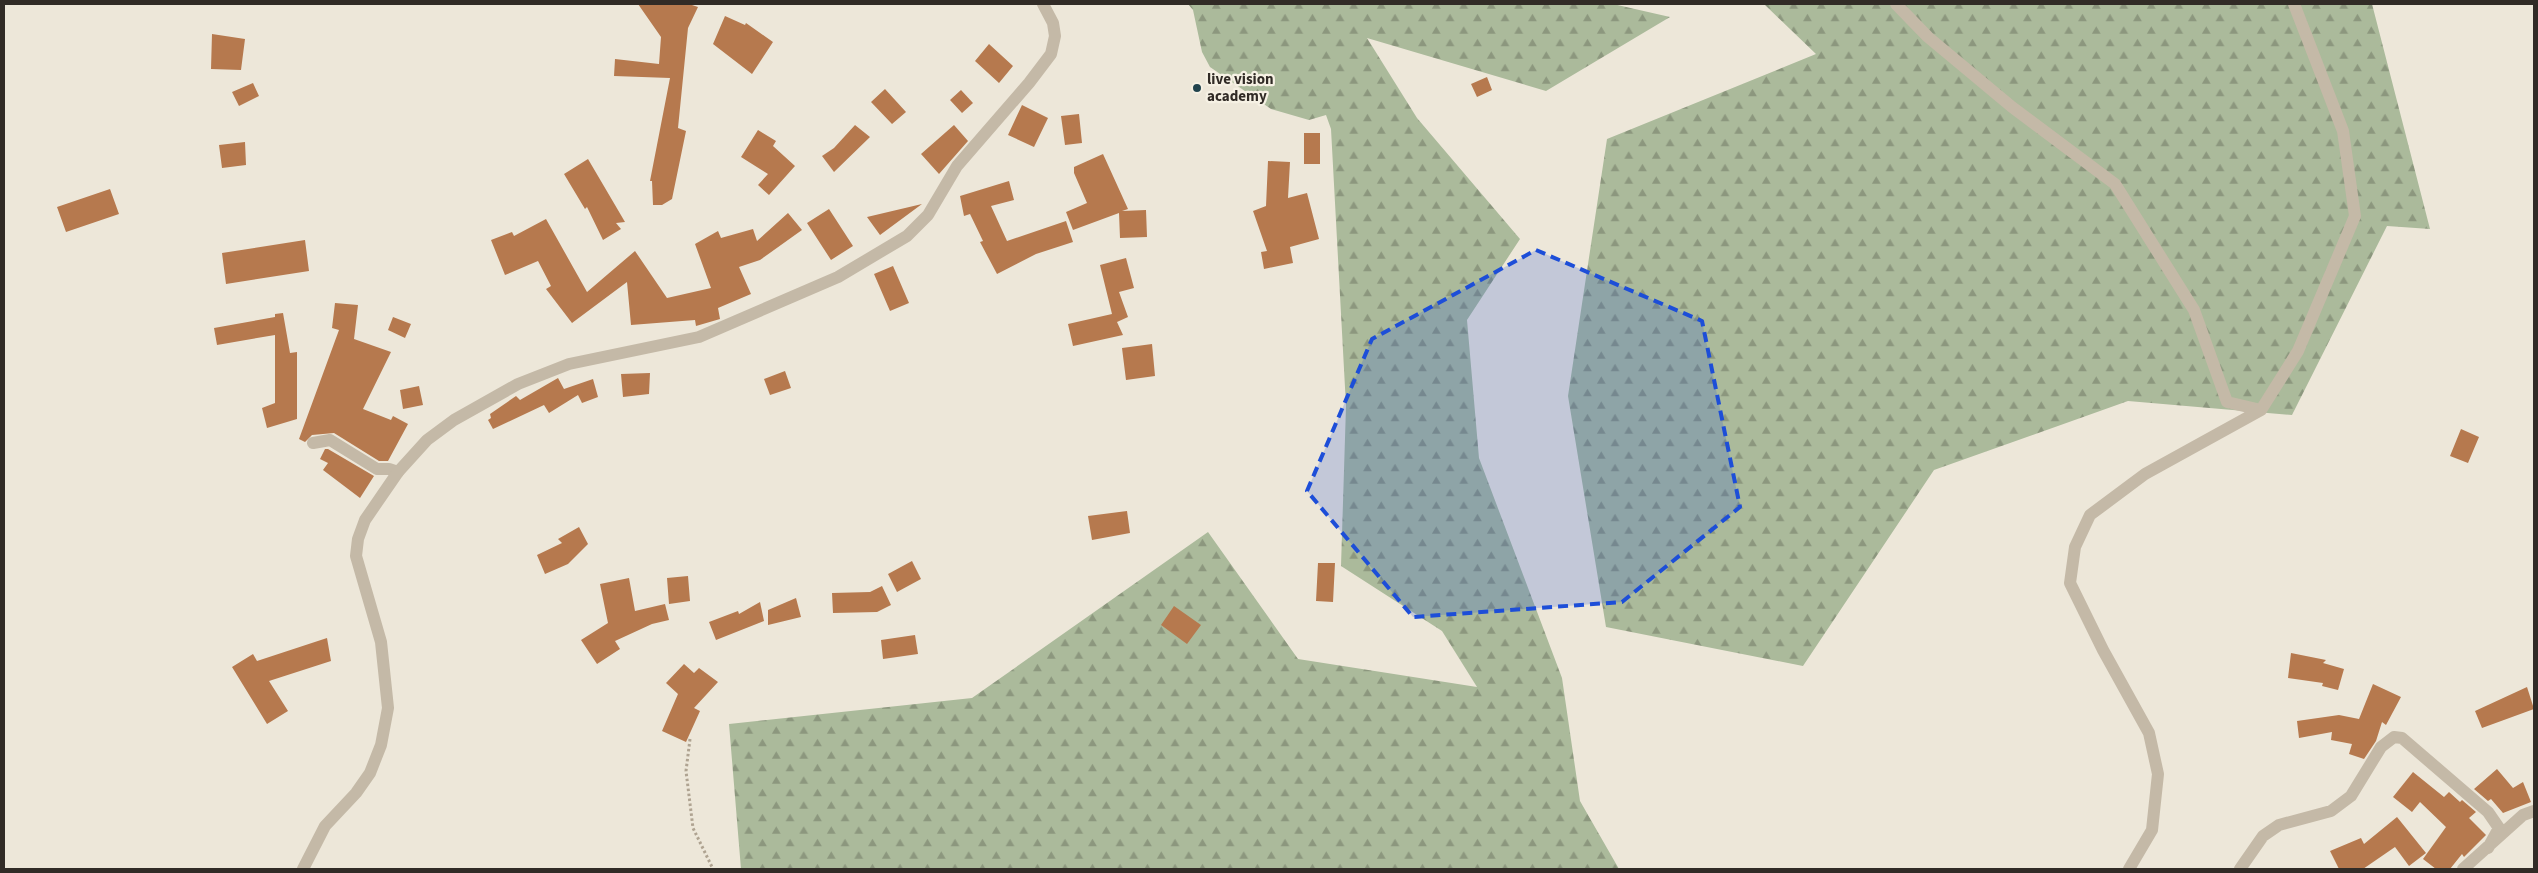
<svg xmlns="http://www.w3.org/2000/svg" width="2538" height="873" font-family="'Source Sans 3',sans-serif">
<defs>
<pattern id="forest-firs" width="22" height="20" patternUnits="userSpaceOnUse" patternTransform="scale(1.25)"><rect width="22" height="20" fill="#abba9b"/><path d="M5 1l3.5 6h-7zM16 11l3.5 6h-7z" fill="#8c977e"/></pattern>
</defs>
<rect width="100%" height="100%" fill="#ede7d9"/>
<path fill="url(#forest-firs)" d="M1188,4h425l57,13 -124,74 -179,-53 50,80 103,121 -53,81 12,138 83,220 18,123 39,68h-878l-12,-145 243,-26 236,-166 90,127 179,28 -35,-56 -101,-65 5,-160 -15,-277 -5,-14 -17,5 -38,-11 -61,-42 -8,-15 -9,-42z
M1764,4h608l58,225 -43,-3 -95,189 -164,-14 -194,69 -131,196 -197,-39 -38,-231 39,-257 209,-85z"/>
<path fill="#b6794e" d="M638,4h51l9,3 -10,21 -10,100 8,3 -14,68 -10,6h-9l-1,-24h-2l20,-103 -56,-2 1,-17 44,5 2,-27z
M725,16l20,9 1,-2 27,19 -21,32 -39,-30z
M212,34l33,5 -4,31 -30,-1z
M989,44l24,22 -14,17 -24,-22z
M1487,77l5,13 -15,7 -6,-13z
M253,83l6,13 -20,10 -7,-14z
M885,89l21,23 -14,12 -21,-22z
M961,90l12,13 -11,10 -12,-13z
M1022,105l26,13 -14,29 -26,-12z
M1079,114l3,29 -17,2 -4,-29z
M855,125l15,12 -36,35 -12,-16 12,-8z
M954,125l14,16 -29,33 -18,-20z
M758,130l18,11 -3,5 22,20 -26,29 -11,-10 10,-11 -27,-17z
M1304,133h16v31h-16z
M245,142l1,23 -24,3 -3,-23z
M1103,154l25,55 -6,2 24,-1 1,27 -27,1 -1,-25 -46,17 -7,-18 21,-9 -13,-30v-6z
M588,159l37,63 -9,1 5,6 -18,11 -16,-33 -2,2 -21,-35z
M1268,161l22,1 -2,36 19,-5 12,46 -29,8 3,16 -29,6 -3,-17 6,-1 -14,-40 13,-5z
M1009,181l5,19 -23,6 16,35 59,-20 7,21 -37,12 -39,20 -17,-32 3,-1 -13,-27 -6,2 -4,-20z
M110,189l9,25 -53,18 -9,-25z
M922,204l-42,31 -13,-18z
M829,209l24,37 -22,14 -24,-37z
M788,213l14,17 -42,30 -21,7 12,27 -33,14 2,11 -24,7 -1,-6 -64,5 -4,-43 -55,41 -26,-34 5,-3 -13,-25 -33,14 -14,-35 21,-8 2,4 32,-17 41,73 48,-41 32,47 44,-10 -16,-44 23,-13 3,7 32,-9 4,12z
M305,240l4,31 -83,13 -4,-31z
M1126,258l8,30 -15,4 9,25 -11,5 6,13 -50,11 -5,-22 44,-10 -12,-49z
M893,266l16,37 -19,8 -16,-37z
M335,303l23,2 -4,34 37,13 -28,57 28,11 2,-4 15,8 -20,37h-9l-45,-28 -22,2 -7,7 -6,-3 40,-109 -7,-2z
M283,313l7,40 7,-1v67l-30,9 -5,-20 13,-5v-68l-58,10 -3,-17 61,-11v-3z
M393,317l18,7 -6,14 -17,-8z
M1152,344l3,32 -29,4 -4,-32z
M785,371l6,17 -21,7 -6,-16z
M650,373l-1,21 -26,3 -2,-23z
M558,378l6,11 29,-10 5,18 -16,6 -4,-8 -29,18 -5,-8 -51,24 -5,-9 3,-2 -1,-4 26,-18 4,4z
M419,386l4,19 -20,4 -3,-19z
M2461,429l18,8 -11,26 -18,-7z
M325,449h3l46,27 -14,22 -37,-28 5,-7 -8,-4z
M1127,511l3,22 -38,7 -4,-24z
M579,527l9,17 -20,20 -23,10 -8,-19 25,-12 -4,-4z
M912,561l9,18 -24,13 -9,-18z
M1318,563h17l-2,39 -17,-1z
M688,576l2,25 -21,3 -2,-26z
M629,578l6,33 30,-7 4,16 -17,4 -37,17 5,8 -23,15 -16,-24 27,-17 -8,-39z
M882,586l9,19 -14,7 -44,1 -1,-20 38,-1z
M796,598l5,19 -33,8v-15z
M760,602l4,19 -48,19 -7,-18 29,-11 1,3z
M1174,606l27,19 -14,19 -26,-19z
M915,635l3,19 -35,5 -2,-19z
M327,638l4,23 -62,20 19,30 -21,13 -35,-57 21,-13 4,7z
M2291,653l35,7 -3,3 21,6 -6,21 -16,-4 1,-3 -35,-5z
M684,664l10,9 5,-5 19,14 -24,26 6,3 -14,31 -24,-11 16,-37 -12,-11z
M2373,684l28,13 -15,28 -4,-3 -6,19 -12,18 -15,-5 3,-10 -21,-4 1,-8 -33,6 -2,-17 42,-6 20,4z
M2527,687l7,22 -52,19 -7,-17z
M2497,769l16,19 10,-6 8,20 -28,11 -12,-14 -3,2 -14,-12z
M2413,772l31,25 5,-5 11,10 2,-2 14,12 -7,6 17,17 -22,22 -2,-3 -12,15h-14l-13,-10 23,-32 -26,-25 -8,10 -19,-15z
M2397,817l29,36 -17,13 -14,-19 -32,22h-24l-9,-18 31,-13 3,6z"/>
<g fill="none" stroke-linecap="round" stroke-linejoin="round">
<path stroke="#afa391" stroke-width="3" stroke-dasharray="2.5 2.5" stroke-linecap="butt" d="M690,739l-4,32 7,57 20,41"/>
<path stroke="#c4b9a7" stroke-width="12" d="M1896,4l32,33 84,70 103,77 79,126 33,92 34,8
M313,443l17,-3 47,29h12l9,3
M2129,869l23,-39 6,-56 -9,-41 -46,-83 -33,-67 5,-36 15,-32 55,-41 116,-64 37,-59 57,-135 -12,-85 -49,-127
M2240,869l23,-33 16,-11 52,-14 20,-15 30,-49 13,-10 8,1 86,74 11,16 -11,20
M2463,869l60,-54 11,-4"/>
<path stroke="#c4b9a7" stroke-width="12" d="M303,869l22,-43 31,-33 14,-20 11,-28 7,-37 -7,-66 -25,-86 2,-17 7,-19 33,-48 29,-32 27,-20 64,-36 51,-20 130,-27 139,-60 69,-41 21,-21 29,-49 72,-83 22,-29 4,-18 -2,-13 -10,-19"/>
</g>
<path fill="#1d4ed8" fill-opacity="0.2" stroke="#1d4ed8" stroke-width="4" stroke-dasharray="10 6" stroke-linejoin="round" d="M1536,250l166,71 38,186 -118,95 -209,15 -106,-126 65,-152z"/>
<circle fill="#21434d" stroke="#f6f1e4" stroke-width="2" cx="1197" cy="88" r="5"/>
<g text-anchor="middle" stroke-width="4.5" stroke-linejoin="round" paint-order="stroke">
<g font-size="15" font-weight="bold" fill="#312b26" stroke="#f6f1e4" text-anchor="start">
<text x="1207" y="84">live vision<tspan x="1207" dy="17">academy</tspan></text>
</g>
</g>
<rect width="2538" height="873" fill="none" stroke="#312b26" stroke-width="10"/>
</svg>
